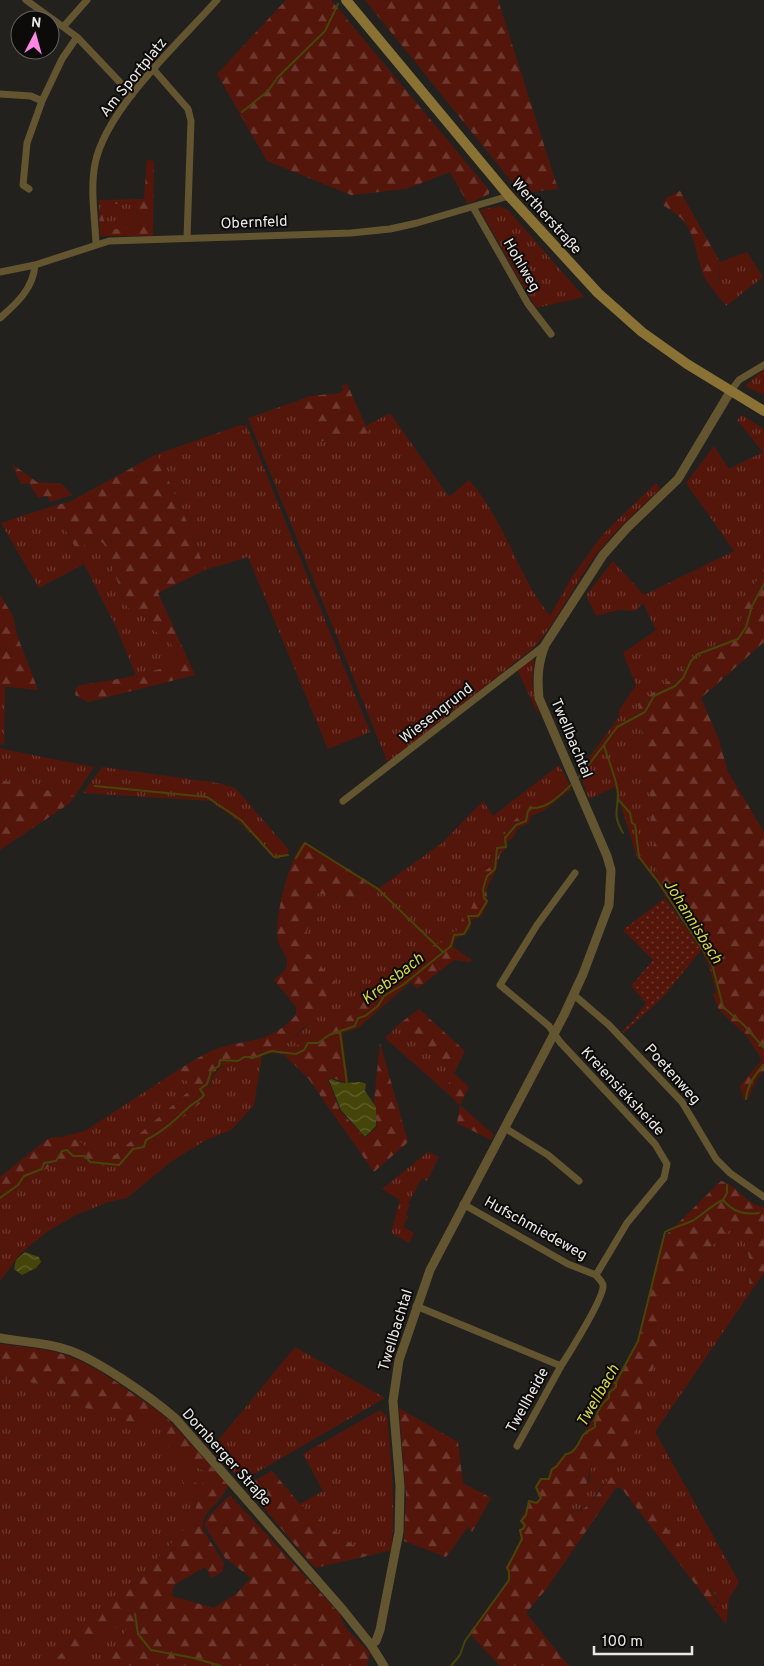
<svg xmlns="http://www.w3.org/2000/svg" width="764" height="1666" font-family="Overpass,sans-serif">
<defs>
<pattern id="grass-tufts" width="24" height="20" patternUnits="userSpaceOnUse" patternTransform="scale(1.25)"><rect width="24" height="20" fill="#54160b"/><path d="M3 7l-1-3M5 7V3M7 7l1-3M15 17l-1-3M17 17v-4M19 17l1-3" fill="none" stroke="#6d382f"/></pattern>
<pattern id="forest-firs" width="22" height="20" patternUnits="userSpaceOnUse" patternTransform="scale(1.25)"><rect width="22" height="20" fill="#54160b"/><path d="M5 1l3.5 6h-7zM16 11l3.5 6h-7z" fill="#6d382f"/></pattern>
<pattern id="park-dots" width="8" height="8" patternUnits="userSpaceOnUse" patternTransform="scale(1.25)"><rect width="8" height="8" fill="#54160b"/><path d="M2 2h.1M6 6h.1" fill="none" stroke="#6d382f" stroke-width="1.8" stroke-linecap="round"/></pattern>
<pattern id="water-waves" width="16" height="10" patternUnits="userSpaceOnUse" patternTransform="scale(1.25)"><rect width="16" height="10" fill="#464509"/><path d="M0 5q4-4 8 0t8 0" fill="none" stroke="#61602d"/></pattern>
</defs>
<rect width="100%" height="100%" fill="#23211e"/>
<path fill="url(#grass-tufts)" d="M99,204h37l1,25h-30l-5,-15h-3z
M499,206l9,4 76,87 -48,11 -56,-98z
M747,252l16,25 -37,29 -15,-19 8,-7 1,-18z
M764,369v26l-19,-9z
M297,401l22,41 49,-9 -2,-7 24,-13 59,84 20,-17c37,42 47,94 81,136l23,-41 31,-42 52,-50 4,6c-24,23 -48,44 -67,70 -21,29 -36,64 -61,90l-144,114 -140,-345z
M742,415l22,14v140l-19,31 -5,26 -102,78 13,102 6,76 -20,-25 -22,-70 -26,12 -10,-28 40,-54v-7l17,-25 -13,-32 33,-23 -13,-27 -8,8 -17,-1 -22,6 -10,-21 27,-34 31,34 90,-44 -48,-68 28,-37 15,23 34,-17 -26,-32z
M241,425l6,1 123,306 -42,17 -80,-192 -43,13 -15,-41 -33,-75z
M53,506l30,57 1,-18c8,-4 12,-7 20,-1l22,61 5,5h10l10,19 18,10 12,26 -45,11 -19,-47 -33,-65 -45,24 -38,-65z
M532,658l2,1 -2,24 7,34 -22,-48z
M0,686l5,1 -1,58 -4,-2z
M0,748l7,2 87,17 -19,29 -75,-16z
M559,765l10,19 -20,14 -16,6 -24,21 -16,23 -2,18 -20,44c-12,6 -11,25 -23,31 -7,4 -14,4 -22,10l-60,46 -9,14c-8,3 -12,11 -20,14 -7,2 -13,-1 -19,3l-3,9h-7l-15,12h-6l-1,-5 19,-16 30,-47 -36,-35 9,-17 8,-36 37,6 13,-19 13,8 63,-45 41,-42 10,15z
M102,767l116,16 17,5 54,62 -3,6 -10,3 -39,-39 -27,-19 -127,-8z
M399,1024l55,49 -9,18 -60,-53z
M262,1055l-8,50 -23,25 -25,10 -34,21 -45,37 -19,4 -32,13 -28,16 -27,22 -21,28v-75l17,-12 8,-12 24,-15 18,-6 7,-2 36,8h12l13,-15 11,-4 64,-61c7,-30 29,-22 52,-32z
M178,1070l9,11 1,11 -73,63 -25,-4 -11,-10 -18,-4 24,-6z
M428,1152l11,5 -12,24 -5,-3 -14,26 2,1 -4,9 2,2 -5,11 11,6 -5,10 -18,-10 9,-33 -18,-11z
M737,1228l5,4 8,29 -1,26h5l-99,145 84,150 -10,17 -3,26 -14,-19 4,2 3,-5 -10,-21 -81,-103 -25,5 -14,21 -20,9 -6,-3 4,-8c8,-3 19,-14 22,-22 2,-8 0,-10 5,-19l48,-56v-10l11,-27 9,-43 -1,-19 15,-30 7,-6 13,-2 6,-17c16,-6 17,-20 35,-24z
M295,1347l90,51 -143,83 -30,-33z
M0,1377l36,6 23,9 24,15 60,20 13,-18 15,13 -10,17 34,28 10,4 -2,11 -7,12c1,12 0,19 -7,30l-54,59 -25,16 17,26v3l36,38h-163z
M380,1410l7,6c4,45 9,89 4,134l-24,6 -67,-52 23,-13 -20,-37z"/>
<path fill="url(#forest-firs)" d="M286,0h45l158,190v4l-21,10 -18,-32 -44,17 -55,6 -84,-34 -50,-87z
M365,0h133l60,189 -37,4z
M147,160l7,1 -1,75h-53l-1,-22h3l5,15h30l-1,-25h-37v-4l45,-1z
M680,191l40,71 -2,18 -7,7c-16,-19 -12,-49 -29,-68 -5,-5 -13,-10 -19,-14l3,-7z
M347,384l22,49 -51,9 -21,-41 13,-5 30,-3 3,-3 -1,-5z
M157,454l33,75 15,41 -47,23 37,82 -107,27 -13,-7 2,-9 47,-8 56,-14 -11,-25 -18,-10 -10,-19h-10l-5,-5 -22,-61c-8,-6 -12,-3 -20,1v19l-31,-58 16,-4z
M12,464l25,18 25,2 10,11 -22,7 -3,-6 -9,2 -9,-15 -8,1z
M764,569v73l-63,56 18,42 9,32 36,60v239l-6,6 -10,22 -4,1 -4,-14 22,-26 -16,-25 -27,-25 -6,-15 3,-4 -7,-26 -8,-15 -44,-68 -6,-76 -13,-102 102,-78 5,-26z
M0,595l13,21 4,19 21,55 -38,-4z
M0,780l75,16 -5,7 -70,47z
M569,784l2,5 -28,22 -12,5 -2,7 -11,5 -6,11 -4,1 -1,7 -7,7 -4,16 -10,20 2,13 -7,14 -10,3c2,10 -7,15 -16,19l-2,8 19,13 -3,2 -15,-2 -37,29 -6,-7 -53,46 -16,5 6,50 -16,-5 -4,2 12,31 25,27 12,-11 -3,-26 6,-58 28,99 -34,30 -66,-94 -25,-24 -6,-1 -17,2 -4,3 -37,9 -6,8 -9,25 -58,48 -11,5 -13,14h-12l-36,-8 -7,2 -18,6 -24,15 -8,12 -17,12v-29l46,-37 7,-3 18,1 8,3 11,10 25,4 73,-63 -1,-11 -9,-11c12,-7 25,-16 38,-21 35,-12 51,-3 80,-34v-8l-22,-27c5,-5 14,-10 13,-18 0,-7 -7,-14 -9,-21 -4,-25 11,-81 26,-100l62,39 -13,19 -37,-6 -8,36 -8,17 35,35 -2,19 -47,44 1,5h6l15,-12h7l3,-9c6,-4 12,-1 19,-3 8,-3 12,-11 20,-14l9,-14 60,-46 9,-7 14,-3 1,-8 8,-3 6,-17 7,-4 13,-37 7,-6 2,-18 16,-23 24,-21 16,-6z
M419,1009l46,42 -11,22 15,14 -9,18 34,30 -3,5 -34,-17 3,-18 -15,-14 9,-18 -55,-49z
M721,1181c17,4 26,25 43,26v66l-10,14h-5l1,-26 -8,-29 -5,-4c-18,4 -19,18 -35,24l-6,17 -13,2 -7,6 -15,30 1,19 -9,43 -11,27 -1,25 -19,36 -6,6 -22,-1c-11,19 -1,31 -27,41l-4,8 6,3c6,-2 14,-4 19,-9 13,-10 13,-26 31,-31l9,5 81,103 10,24h-7l-90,-117 -4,-2 -3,2 -68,99 -21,25 43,53h-69l-31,-33 39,-52 1,-6 -4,-7c7,-14 18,-22 14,-39h3l1,-3 -3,-5c3,-7 7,-12 9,-21l7,2 3,-4 -4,-11 5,-9h8l1,-6 16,-19h3l11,-10 59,-102 24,-102z
M0,1344c22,3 45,4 65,11 33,11 62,36 91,54l-13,18 -60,-20 -24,-15 -23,-9 -36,-6z
M399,1408l59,34 5,41 28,15 -19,34 -4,-5 -22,30 -42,-16 2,-46z
M171,1422l57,63c-4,17 -28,25 -25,45l21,33 -1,8 -11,7 -7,-11 -31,18 -2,11 42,12 23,-15 14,-15 -26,-20 -21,-33 4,-8 22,-22 109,118 6,14 25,26 -3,13h-262l22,-38 -3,-4 -5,1 -33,23 -20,18h-16l60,-67 25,-16 54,-59c7,-11 8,-18 7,-30l7,-12 2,-11 -18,-8 -26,-24z
M272,1471l28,33 67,52 -52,12 -70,-82z
M182,1475l6,1 9,8 -5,9 -9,-11z"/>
<path fill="url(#park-dots)" d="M665,898l36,52 -37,46 -40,37 -2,-2 10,-9 14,-19 -15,-17 22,-26 -30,-30z"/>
<path fill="url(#water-waves)" d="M332,1079c15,9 25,-1 34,5l-1,7 11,16v19l-11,11 -24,-27 -12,-30z
M25,1252l14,5 2,5 -5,6 -14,7 -8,-6 2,-9z"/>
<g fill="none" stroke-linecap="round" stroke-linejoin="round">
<path stroke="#464509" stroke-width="2" d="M242,112l26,-21 10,-14 47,-46 13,-27
M578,778l26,-33
M95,786l112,11 34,23 33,37 14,-2
M618,799l12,14 2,10 3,2 4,32 20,26 53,81 11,43 21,18 20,23
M623,833c-13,-22 -2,-26 -6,-46 -3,-14 -9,-28 -13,-42l13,-18 28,-15 9,-16 21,-10 8,-8 8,-17 7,-7 40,-15 8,-12 6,-21 12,-22
M296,858l9,-15 73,46 65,63
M340,1032l7,52
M746,1099c1,-14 8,-24 18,-34
M0,1198l18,-13 6,-9 18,-7 2,-6 12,-2 6,-10 5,-1 6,6h12l5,6 29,3 14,-16 11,-2 2,-7c18,-9 29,-20 43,-33 5,-5 11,-6 15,-12l-4,-6 7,-5 4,-13 8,-5 1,-6 18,1 6,-4h12l15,-6 25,3 8,-4 4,-7h10l11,-8 26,-9 3,-8 7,-2 13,-10 6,-10 20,-12 47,-38 3,-11 10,-1 6,-11 -2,-7h10l9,-15 -3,-3 -1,-9 4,-13 8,-7 2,-21 9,-1 -1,-9 11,-13 10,-4 2,-10 4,-3c17,0 28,-13 41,-25
M723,1200c10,12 21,15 36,13
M723,1200l4,-7v-8
M135,1614l3,20 13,16 43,8 27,8
M451,1666l9,-11 5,-14 44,-61v-9l-2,-3 15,-29 -2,-9 3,-1 2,-4 -4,-4 5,-6 3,-14 8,2 4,-5 -5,-11 5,-8h8l3,-10 4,-2 10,-13c9,-1 12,-10 16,-17 2,-5 9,-7 13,-10 -1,-11 5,-23 14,-29v-5l7,-6v-5l22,-41 27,-109c9,-5 18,-7 27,-11 11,-6 19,-16 31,-21"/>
<path stroke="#635530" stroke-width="7" d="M26,0l51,37 55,58
M64,26l23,-26
M154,70l34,39 3,12 -4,117
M0,94l31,2 11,5 20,-42 15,-22
M29,189l-6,-4 4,-42 15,-42
M473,207l55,97 23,30
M96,244c-1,-26 -6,-55 -1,-80 11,-56 85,-122 122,-164
M0,272l35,-7 74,-24 242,-8 39,-4 27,-6 92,-27
M0,318c17,-15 33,-29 35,-53
M730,392l9,-12 25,-15
M343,801l202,-156
M574,995l35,30 73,77 34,57 14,14 34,24
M505,1128l43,27 31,26
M463,1204l105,60 28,11
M416,1306l145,60c8,-13 44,-69 42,-81 -1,-4 -5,-7 -7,-10l31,-52 37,-45 3,-14 -12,-20 -95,-102 -11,-16 -49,-41 37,-60 38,-52
M517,1446l44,-80"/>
<path stroke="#635530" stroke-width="9" d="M0,1338c21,4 44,4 65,11 29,8 87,49 111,70l167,191 28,35 13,21
M371,1645l5,-4 4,-11 19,-98 1,-46 -7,-85 6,-41 31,-90 134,-255 19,-41 26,-69 2,-35 -4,-14 -68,-158c-2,-20 -1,-35 6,-53l58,-90 24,-27 51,-49 52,-87"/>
<path stroke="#897233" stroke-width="10" d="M346,0l163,196 89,97 44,39 45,32 77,47"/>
</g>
<g text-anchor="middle" stroke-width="4" stroke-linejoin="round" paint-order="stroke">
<g font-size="15" fill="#eae8e6" stroke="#0c0b09">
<text transform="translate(133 77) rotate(-51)" y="5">Am Sportplatz</text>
<text transform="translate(547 216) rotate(48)" y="5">Wertherstraße</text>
<text transform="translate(254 222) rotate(-2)" y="5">Obernfeld</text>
<text transform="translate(522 265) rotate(60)" y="5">Hohlweg</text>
<text transform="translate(436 713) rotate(-38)" y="5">Wiesengrund</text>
<text transform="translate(572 738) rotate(67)" y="5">Twellbachtal</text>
<text transform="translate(673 1074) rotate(48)" y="5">Poetenweg</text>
<text transform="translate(623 1091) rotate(47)" y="5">Kreiensieksheide</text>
<text transform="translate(536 1228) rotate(29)" y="5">Hufschmiedeweg</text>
<text transform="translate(395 1330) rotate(-73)" y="5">Twellbachtal</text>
<text transform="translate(527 1400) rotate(-61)" y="5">Twellheide</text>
<text transform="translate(227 1457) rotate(48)" y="5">Dornberger Straße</text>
</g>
<g font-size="16" font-style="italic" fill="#d7d64a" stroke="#0c0b09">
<text transform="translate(694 921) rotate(58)" y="6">Johannisbach</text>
<text transform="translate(392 978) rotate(-38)" y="6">Krebsbach</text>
<text transform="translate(597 1395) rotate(-60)" y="6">Twellbach</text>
</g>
</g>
<g transform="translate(35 35) rotate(6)"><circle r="24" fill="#0c0b09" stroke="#656361"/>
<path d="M0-4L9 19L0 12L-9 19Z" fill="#fc86e4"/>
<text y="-8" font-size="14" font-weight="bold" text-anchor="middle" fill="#eae8e6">N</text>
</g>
<path d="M594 1646v8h98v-8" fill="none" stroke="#eae8e6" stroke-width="2.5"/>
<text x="602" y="1646" font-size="15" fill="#eae8e6" stroke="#0c0b09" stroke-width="4" paint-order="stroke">100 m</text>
</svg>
